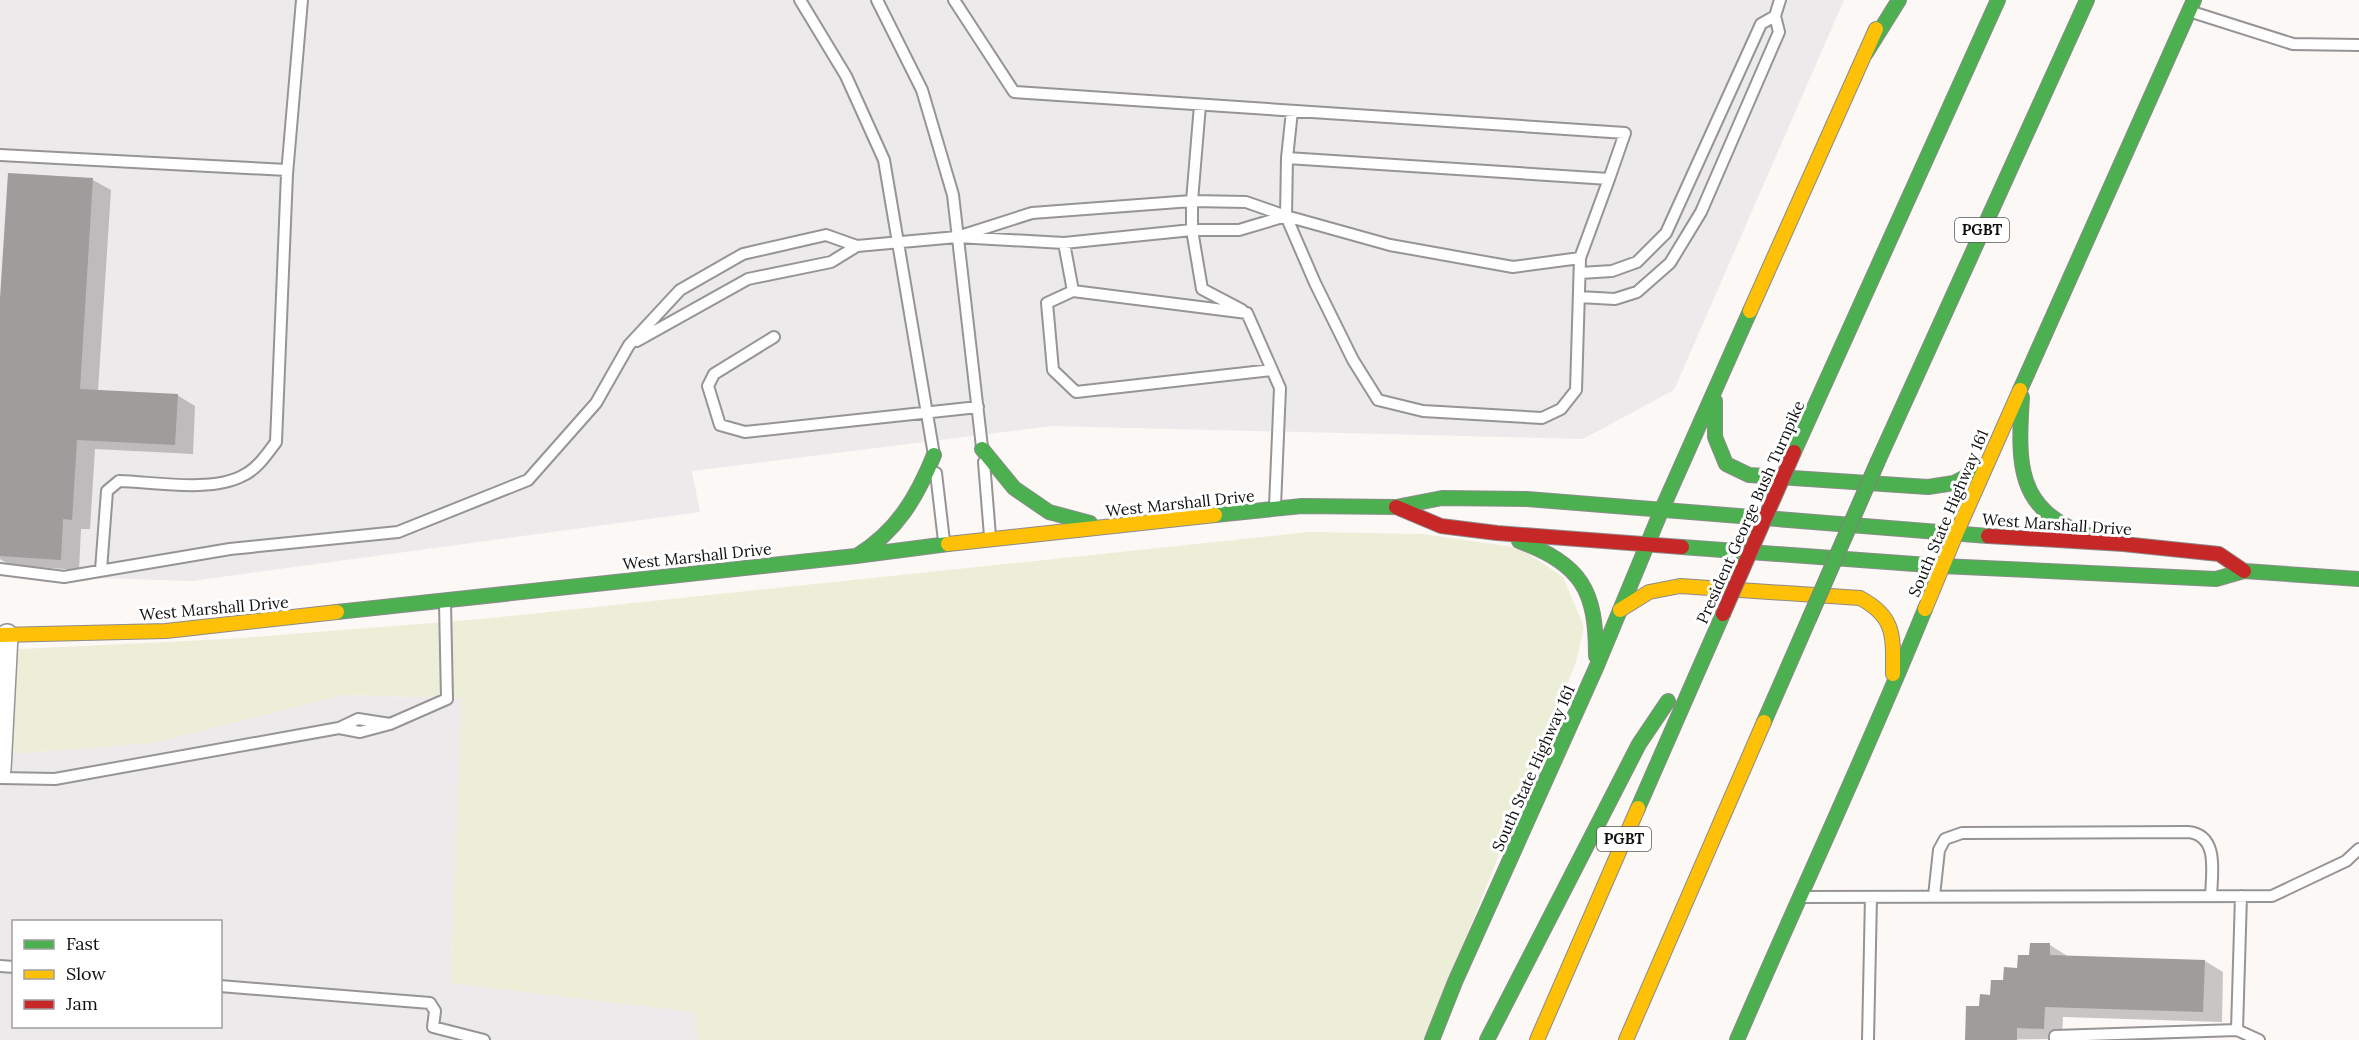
<svg xmlns="http://www.w3.org/2000/svg" width="2359" height="1040" font-family="Lora,serif">
<rect width="100%" height="100%" fill="#fbf8f6"/>
<path fill="#edeaec" fill-rule="evenodd" d="M0,0h1844l-170,390 -91,49 -531,-13 -360,45 8,41 -508,69 -192,-6z
M343,695l120,3 -13,284 244,30 4,28h-698v-285l153,-12zM14,922h206v104h-206z"/>
<path fill="#eceed8" d="M1310,532l113,2 97,14 43,29 21,50 -8,35 -151,378h-727l-4,-28 -244,-29 12,-285 -119,-3 -190,48 -153,12v-105l227,-11 255,-20z"/>
<path fill="#0003" d="M93,180l18,10 -13,201 79,4 18,11 -2,48 -98,-5 -5,80h-9l-2,41 -69,-5 -10,-6v-237z
M2050,945l19,12 136,4 18,11 -1,50 -159,-5 -1,22 -96,1 15,-32 50,-51z"/>
<path fill="#9f9c9b" d="M8,173l85,5 -13,211 98,5 -3,51 -98,-5 -5,80 -9,-1 -2,41 -61,-4v-258z
M2030,943h20v12l155,5 -2,52 -158,-5 -1,22 -27,-1v12h-52l1,-34h13l1,-12 10,1 1,-15h12l1,-13 13,1 1,-13h11z"/>
<g fill="none" stroke-linecap="round" stroke-linejoin="round">
<defs>
<path id="lane" d="M800,0l46,76 38,84 50,295
M877,0l45,90 31,105 29,252
M954,0l60,92 611,41 -16,46
M2192,12l101,32 66,1
M1200,105l-8,96v29l10,59 40,21
M1292,111l-5,47 -1,58 29,67 38,77 25,40 45,11 119,7 19,-9 15,-19 4,-132
M0,155l287,15
M957,237l75,-24 160,-12 54,1 40,14 104,29 123,22 67,-9 29,-79 -322,-21
M1064,243l9,48
M1580,273l32,-2 25,-9 29,-29 95,-209 14,-8
M1579,297l36,2 22,-7 33,-29 31,-51 78,-180 -4,-16 5,-16
M774,337l-60,37 -6,12 12,39 25,7 233,-25
M637,341l111,-62 83,-17 26,-16 100,-9 107,6 128,-13h47l47,-14
M1272,370l-196,22 -23,-22 -6,-67 26,-12 174,22 33,75 -5,118
M984,462l6,74
M936,473l8,68
M0,569l64,8 166,-28 168,-17 130,-52 68,-77 33,-58 51,-55 63,-36 83,-19 31,11
M101,570l6,-79 12,-10c36,1 93,12 125,-6 14,-7 23,-21 32,-33l11,-268 15,-174
M339,728l21,4 30,-8 57,-25 -2,-96
M0,778l55,1 284,-51 19,-9 32,5
M1934,896l5,-46 6,-11 17,-6 226,-1c31,3 24,40 23,64
M1801,897l471,-1 74,-35 13,-12
M0,966l14,1
M220,986l210,17 5,8 -2,16 51,13
M2237,1030l22,10
M1868,1040l3,-143
M2055,1040v-4l182,-6 4,-134"/>
<path id="street" d="M0,770l7,-135"/>
<path id="fast" d="M1866,53l33,-53
M2020,390l174,-390
M2022,397c-4,65 -7,114 66,138
M1715,401v36l11,27 23,11 179,12 26,-4 32,-17
M982,449l32,39 35,24 41,11
M1794,452l204,-452
M1878,461l209,-461
M1215,515l87,-9 94,1 46,-9 85,1 461,37
M1519,541c63,24 77,49 77,115
M1682,547l260,19 274,13 28,-8 115,8
M858,555c39,-24 59,-58 76,-100
M337,612l519,-56 92,-12
M1764,722l45,-103
M1638,808l85,-194
M1432,1040l23,-58 141,-314 66,-159 88,-198
M1487,1040l152,-296 29,-43
M1737,1040c62,-144 129,-286 188,-431"/>
<path id="slow" d="M1750,311l126,-282
M948,544l267,-29
M1925,609l31,-75 64,-144
M1620,610l29,-18 31,-6 180,12c36,19 33,39 33,76
M0,635l166,-4 171,-19
M1537,1040l101,-232
M1626,1040l138,-318"/>
<path id="jam" d="M1396,507l45,19 56,7 185,14
M1988,536l135,8 96,10 25,17"/>
</defs>
<use href="#lane" stroke="#969494" stroke-width="14"/>
<use href="#street" stroke="#969494" stroke-width="24"/>
<use href="#fast" stroke="#8c8b8a" stroke-width="16"/>
<use href="#slow" stroke="#8c8b8a" stroke-width="16"/>
<use href="#jam" stroke="#8c8b8a" stroke-width="16"/>
<use href="#lane" stroke="#fefefe" stroke-width="10"/>
<use href="#street" stroke="#fefefe" stroke-width="21"/>
<use href="#fast" stroke="#4caf50" stroke-width="14"/>
<use href="#slow" stroke="#ffc107" stroke-width="14"/>
<use href="#jam" stroke="#c62828" stroke-width="14"/>
<defs>
<path id="fast-bridge" d="M1809,619l69,-158"/>
<path id="jam-bridge" d="M1723,614l71,-162"/>
</defs>
<use href="#fast-bridge" stroke="#838281" stroke-width="16" stroke-linecap="butt"/>
<use href="#jam-bridge" stroke="#838281" stroke-width="16" stroke-linecap="butt"/>
<use href="#fast-bridge" stroke="#4caf50" stroke-width="14"/>
<use href="#jam-bridge" stroke="#c62828" stroke-width="14"/>
</g>
<g text-anchor="middle" stroke-width="6" stroke-linejoin="round" paint-order="stroke">
<g fill="#fff" stroke="#585858" stroke-width="1.5">
<rect x="1955" y="218" width="54" height="24" rx="4.5"/>
<rect x="1597" y="827" width="54" height="24" rx="4.5"/>
</g>
<g font-size="15" font-weight="bold" fill="#101010">
<text x="1982" y="235">PGBT</text>
<text x="1624" y="844">PGBT</text>
</g>
<g font-size="16" fill="#101010" stroke="#fff">
<text transform="translate(1180 503) rotate(-6)" y="6">West Marshall Drive</text>
<text transform="translate(1750 512) rotate(-66)" y="6">President George Bush Turnpike</text>
<text transform="translate(1948 513) rotate(-67)" y="6">South State Highway 161</text>
<text transform="translate(2057 524) rotate(4)" y="6">West Marshall Drive</text>
<text transform="translate(697 556) rotate(-6)" y="6">West Marshall Drive</text>
<text transform="translate(214 608) rotate(-5)" y="6">West Marshall Drive</text>
<text transform="translate(1533 768) rotate(-66)" y="6">South State Highway 161</text>
</g>
</g>
<rect x="12" y="920" width="210" height="108" fill="#ffffff" stroke="#9f9f9f" stroke-width="1.5"/>
<rect x="24" y="940" width="30" height="9" fill="#4caf50" stroke="#9f9f9f" stroke-width="1.5"/>
<text x="66" y="950" font-size="18" fill="#101010">Fast</text>
<rect x="24" y="970" width="30" height="9" fill="#ffc107" stroke="#9f9f9f" stroke-width="1.5"/>
<text x="66" y="980" font-size="18" fill="#101010">Slow</text>
<rect x="24" y="1000" width="30" height="9" fill="#c62828" stroke="#9f9f9f" stroke-width="1.5"/>
<text x="66" y="1010" font-size="18" fill="#101010">Jam</text>
</svg>
